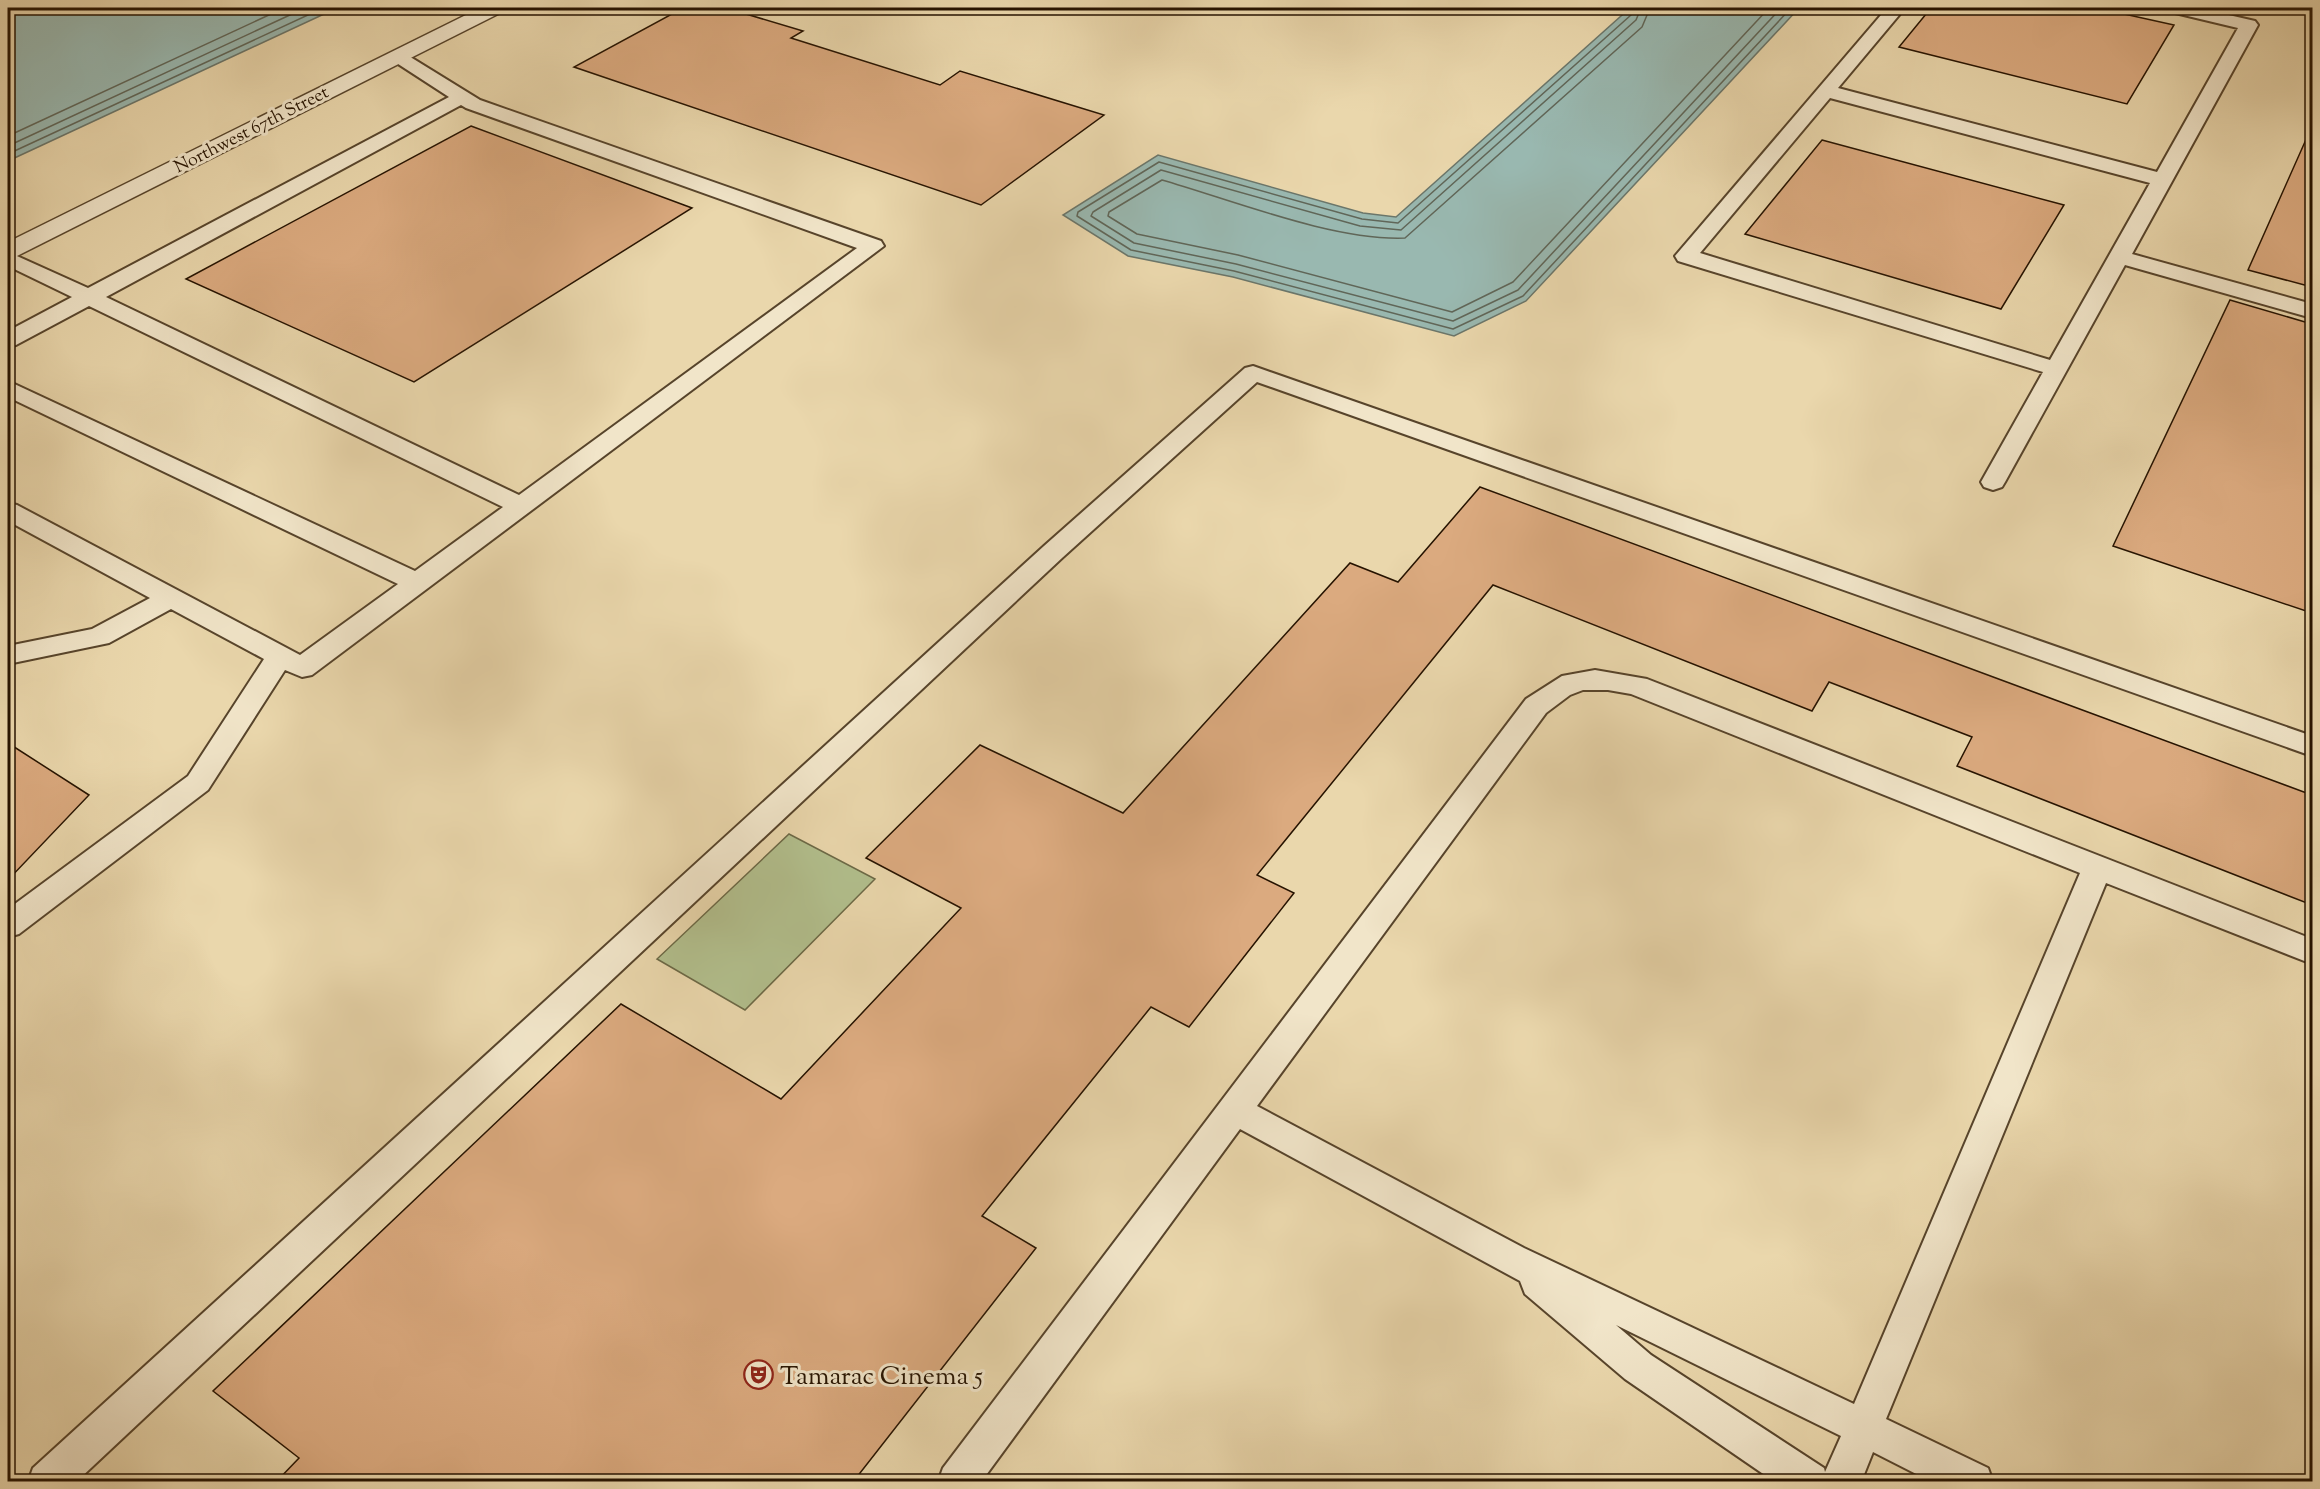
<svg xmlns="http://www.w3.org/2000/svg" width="2320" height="1489" font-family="'Sorts Mill Goudy',serif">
<rect width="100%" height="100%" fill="#ead7ac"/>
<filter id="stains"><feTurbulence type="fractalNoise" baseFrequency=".00333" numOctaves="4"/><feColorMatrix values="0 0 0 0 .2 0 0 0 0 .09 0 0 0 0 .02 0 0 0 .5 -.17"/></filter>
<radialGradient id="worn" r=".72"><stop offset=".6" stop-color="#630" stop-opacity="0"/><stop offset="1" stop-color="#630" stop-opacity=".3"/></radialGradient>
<path fill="#b2bf8d" stroke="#6c6946" stroke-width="1.5" d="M789,834l86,45 -130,131 -88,-51z"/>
<path fill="#99b8b0" stroke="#6b766a" stroke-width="1.5" d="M8,8h329l-329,153z
M1630,8h169l-273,293 -72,35 -221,-59 -105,-21 -65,-41 95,-60 205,58 33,4z"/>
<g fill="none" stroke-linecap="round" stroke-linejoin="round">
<path stroke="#606658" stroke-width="1.5" d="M1633,8l-2,7 -233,208 -36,-4 -203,-57 -81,50 -1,4 54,34 103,21 219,58 70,-33 268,-288
M1641,8l-5,12 -235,210 -41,-4 -199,-56 -68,42 -2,4 43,27 102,21 217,57 65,-31 263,-282
M1650,8l-8,19 -237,211c-71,3 -173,-38 -243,-58l-53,32 -1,4 29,18 101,21 214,57 61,-30 256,-274
M8,136l276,-128
M8,146l297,-138
M8,154l315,-146"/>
</g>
<path fill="#dbaa7f" stroke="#261300" stroke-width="1.5" d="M683,8h43l77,23 -12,7 149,47 20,-14 144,44 -123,90 -407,-138z
M1931,8h166l77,17 -47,79 -228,-57z
M471,126l221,82 -278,174 -228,-103z
M2312,126v161l-64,-17z
M1822,140l242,65 -63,104 -256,-75z
M2230,300l82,24v289l-199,-67z
M1480,487l832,308v110l-355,-139 15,-29 -143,-55 -17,29 -319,-126 -236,290 37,18 -105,134 -38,-20 -169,209 54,32 -183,234h-577l23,-24 -86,-67 408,-387 160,95 180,-191 -95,-50 114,-113 143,68 227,-250 48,19z
M8,743l81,52 -81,85z"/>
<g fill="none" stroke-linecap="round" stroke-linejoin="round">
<defs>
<path id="lane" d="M1887,8h18l-67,80 319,84 81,-144 -67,-16 -3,-4h30l57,13 3,4 -126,229 180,50v14l-187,-53 -120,217 -3,5 -9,3 -9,-3 -3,-5 62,-110 -365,-111 -3,-5zM1830,98l320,85 -100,177 -350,-107z
M399,50l81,50 401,141 3,5 -572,429 -10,2 -17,-7 -77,120 -189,144 -11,3v-28l180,-133 76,-117 -93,-50 -62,34 -101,21v-18l84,-17 58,-31 -142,-77v-18l9,2 283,150 98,-71 -390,-187v-16l407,190 88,-64 -414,-201 -73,39 -8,2v-16l64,-34 -64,-31v-14l80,36 361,-191 -57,-37 -2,-4zM461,105l5,3 391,140 -338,247 -413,-198z
M1253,366l1059,370v20l-1055,-374 -195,176 -986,924h-48l5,-14 1011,-922 201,-178z
M1595,670l52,9 665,260v25l-206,-81 -220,536 102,49 5,14h-61l-59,-30 -12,30h-86l-150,-103 -100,-85 -5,-13 -280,-152 -259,353h-43l5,-14 583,-769 36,-23zM1583,690h25l23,4 449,179 -226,531 -330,-156 -267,-142 289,-393 24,-18zM1616,1325l225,111 -16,36 -1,-4 -173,-113z"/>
<path id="street" d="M480,8h25l-3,4 -485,244 -9,2v-16z"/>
</defs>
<use href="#lane" stroke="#57442b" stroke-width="4"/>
<use href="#street" stroke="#57442b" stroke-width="3"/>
<use href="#lane" fill="#f1e5c9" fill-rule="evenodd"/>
<use href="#street" fill="#f1e5c9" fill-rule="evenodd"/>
</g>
<defs>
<symbol id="theatre-ring" viewBox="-11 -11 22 22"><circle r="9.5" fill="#f1e5c9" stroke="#8f2418" stroke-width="1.5"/><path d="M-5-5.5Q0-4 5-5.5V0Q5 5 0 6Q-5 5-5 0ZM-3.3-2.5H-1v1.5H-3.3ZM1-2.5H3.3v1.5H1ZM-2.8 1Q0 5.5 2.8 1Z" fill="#8f2418"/></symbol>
</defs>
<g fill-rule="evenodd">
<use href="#theatre-ring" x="742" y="1358" width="33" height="33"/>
</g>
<g text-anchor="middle" stroke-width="6" stroke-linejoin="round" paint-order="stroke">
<g font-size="18" fill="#261300" stroke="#f1e5c9">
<text transform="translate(251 129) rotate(-27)" y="6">Northwest 67th Street</text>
</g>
<g font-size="26" fill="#261300" stroke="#f1e5c9" text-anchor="start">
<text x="780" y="1384">Tamarac Cinema 5</text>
</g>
</g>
<rect width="2320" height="1489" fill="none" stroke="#ead7ac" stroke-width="30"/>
<rect x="9" y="9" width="2302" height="1471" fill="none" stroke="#261300" stroke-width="3"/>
<rect x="15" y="15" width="2290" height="1459" fill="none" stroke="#261300" stroke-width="1.5"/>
<rect width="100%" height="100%" filter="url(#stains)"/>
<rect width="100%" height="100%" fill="url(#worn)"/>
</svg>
